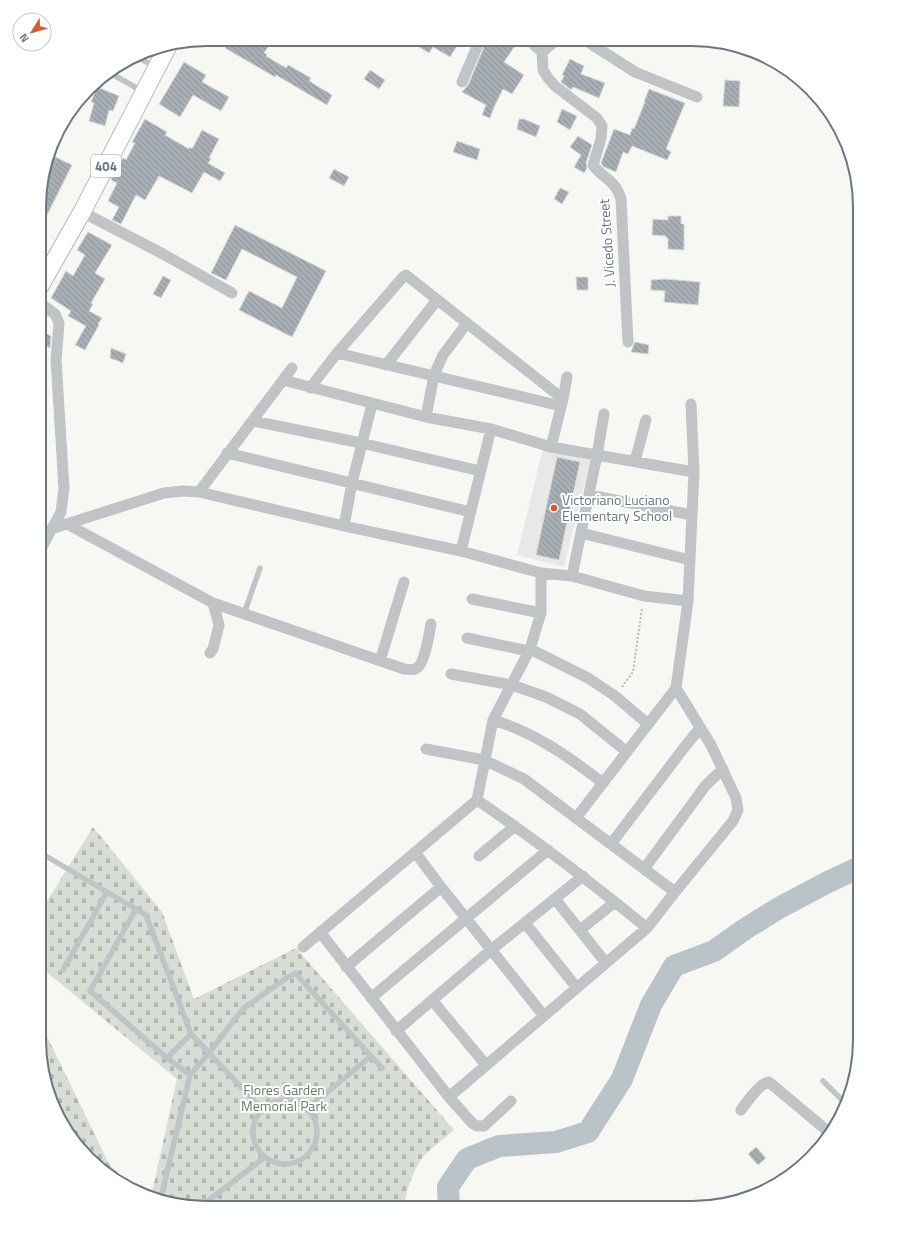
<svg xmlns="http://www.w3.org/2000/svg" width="899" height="1247" font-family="'Titillium Web',sans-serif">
<defs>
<pattern id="cemetery-stones" width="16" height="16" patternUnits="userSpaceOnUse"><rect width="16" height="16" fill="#d8ddd5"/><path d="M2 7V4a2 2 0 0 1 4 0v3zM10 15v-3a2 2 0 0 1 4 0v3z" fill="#b3b8b2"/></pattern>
<pattern id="building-back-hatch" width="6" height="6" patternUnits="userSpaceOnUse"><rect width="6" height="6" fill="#a8afb4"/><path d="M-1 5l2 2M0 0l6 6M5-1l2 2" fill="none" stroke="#8d9398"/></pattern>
</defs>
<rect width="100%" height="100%" fill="#f7f7f4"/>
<path fill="#e7e8e7" d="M543,448l47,12 -26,107 -47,-12z"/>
<path fill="url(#cemetery-stones)" d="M93,827l69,85 32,87 102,-51 158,182c-10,9 -22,17 -31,27 -9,11 -18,37 -19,50h-218l-35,-10 26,-118 -138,-113v-52z
M39,1020l70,144 26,26 -30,-17 -49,-59 -17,-74z"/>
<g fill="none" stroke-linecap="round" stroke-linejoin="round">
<path stroke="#bac3c8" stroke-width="22" d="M449,1207l-1,-20 19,-28 32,-13 57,-4 32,-10 34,-53 29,-74 23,-39 40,-15 31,-22 34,-21 49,-26 32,-15"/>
</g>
<path fill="url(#building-back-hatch)" stroke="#d8d8d6" d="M231,39h42l-9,14 3,1 -1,2 20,12 2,-3 23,13 -2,3 23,14 -5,10 -51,-30 -1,2 -50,-29z
M420,40h41l-11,17 -17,-10 -4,6 -10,-6 4,-6z
M487,40h32l-15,22 20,13 -12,19 -9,-5 -9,18 -4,11 -8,-3 4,-10 -24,-13 6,-7z
M570,59l14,7 -3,8 24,9 -6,15 -26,-11 -2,3 -10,-8 3,-6 -2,-1z
M184,62l22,13 -4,7 27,15 -8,14 -28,-16 -13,22 -21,-13z
M370,70l15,10 -6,9 -15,-10z
M725,80l15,1 -1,26 -16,-1z
M97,87l22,9 -6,15 -4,-1 -4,16 -16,-5 5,-18 -3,-1z
M649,89l36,14 -19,46 5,3 -4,8 -35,-14 -4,8 -5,-2 -7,20 -12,-5 -3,-4 13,-34 16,6 2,-7 2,1 11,-27h-1z
M562,109l15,7 -7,14 -13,-8z
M145,119l22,13 -2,3 24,14 1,-2 2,2 10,-19 17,9 -10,19 2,1 -3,4 17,10 -5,8 -16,-9 -12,21 -33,-17 -14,24 -9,-5 -15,29 -9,-4 7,-13 -11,-6 9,-18 -6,-3 12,-22 3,2 9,-17 -3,-1z
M519,119h5l16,7 -4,11 -19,-8z
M578,136l14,9 -6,18 1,5 -3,5 -10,-6 7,-12 -11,-8z
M457,141l23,8 -3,11 -24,-8z
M51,155l21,10 -32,64v-44z
M334,169l15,8 -5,9 -15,-8z
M560,188l9,4 -7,12 -8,-5z
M668,216h13v8h3v26l-16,-1v-11h-2v-2l-14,-1 1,-16 15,1z
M235,225l91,46 -34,66 -53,-27 10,-19 33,17 15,-31 -55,-28 -16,31 -15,-7z
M88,232l24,13 -17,28 10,6 -14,24 2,1 -4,7 13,7 -4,6 1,1 -14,25 -10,-5 11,-19 -18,-10 3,-5 -20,-13 15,-27 7,5 12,-21 -8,-5z
M163,276l8,4 -10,18 -8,-4z
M576,277h12v13h-11z
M665,279l35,3 -2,23 -34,-3 1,-11 -14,-1v-10z
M40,330l11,6 -1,12 -10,-5z
M635,342l14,3 -1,9 -17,-2z
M111,348l15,6 -3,9 -13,-5z
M557,457l23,5 -21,98 -23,-5z
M756,1147l10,11 -8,7 -10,-11z"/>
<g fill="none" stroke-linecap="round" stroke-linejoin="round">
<defs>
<path id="primary" d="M40,286l42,-74 86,-166"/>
</defs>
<use href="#primary" stroke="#b4b8bb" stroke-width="19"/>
<path stroke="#babdbf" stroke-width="2" stroke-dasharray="2 2" stroke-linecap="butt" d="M622,687l11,-15 9,-64"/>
<path stroke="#c0c4c7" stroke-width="5.5" d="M137,57l19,10
M110,73l32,18
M244,614l16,-46
M39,852l107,63 45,119 71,75
M136,909l-46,82 77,67 23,17
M63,970l44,-78
M167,1058l24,-24
M823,1081l23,23
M253 1132a32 32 0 1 1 64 0a32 32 0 1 1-64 0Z
M307,1109l64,-53
M164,1201l-3,-3 29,-123 19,-22 29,-38 6,-7 41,-29 10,-6 87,95
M200,1207l65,-50"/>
<path stroke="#c0c4c7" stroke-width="11" d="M531,40l1,3 10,9 1,18 5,8 7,8 42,32 5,8 -1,13 -8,26c10,14 22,14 28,34l7,143
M585,40l50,32 62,25
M542,52l15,-12
M462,82l18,-42
M82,212l81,42 69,39
M337,353l224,53
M386,365l51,-65
M283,380l143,37 65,12 60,18 143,25
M310,388l27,-35 66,-76 3,-2 157,124
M426,417l8,-42 9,-20 24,-32
M253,421l108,22 119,28
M551,447l12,-48 4,-22
M227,453l244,59
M635,461l11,-41
M199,492l93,-124
M589,495l103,20
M67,524l146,79 191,66c5,0 9,2 13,-1 8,-5 12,-34 14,-44
M344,526l8,-43 20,-79
M51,529l113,-36 19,-2 16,1 145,34 117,25 80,22 31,3 72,20 44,5
M581,533l109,27
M40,551l21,-39 3,-24 -8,-128 3,-37 -4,-9 -15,-11
M461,551l30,-122
M572,576l25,-121 7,-41
M472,599l69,14
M467,638l61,13
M530,649l58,29 27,18 33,28
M210,653l3,-4 6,-24 -6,-22
M380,661l24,-79
M451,674l61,11 34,12 34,17 47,38
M493,720c41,12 76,37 110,63
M426,749l58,11 40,19 151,113
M477,800c59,40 115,83 170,128
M576,818l100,-130
M611,844l72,-95 17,-21
M415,852l26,35 103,129
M479,856l36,-30
M644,869l62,-84 17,-16
M555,899l51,64
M525,923l52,65
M580,930l35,-28
M320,932l129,165 23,26 5,3h7l27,-25
M303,947l174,-147 16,-80 37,-71 11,-36v-40
M346,967l95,-80
M371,998l177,-148
M432,1000l54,65
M396,1031l95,-81 92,-74
M449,1097l198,-169 28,-36 58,-71 5,-11 -2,-12 -25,-53 -35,-57 12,-87 6,-129 -3,-68
M741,1110c6,-8 19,-27 28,-28l62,52"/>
<use href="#primary" stroke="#fff" stroke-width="17"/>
</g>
<circle fill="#d55b36" stroke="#fff" stroke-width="1.5" cx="554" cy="508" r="4"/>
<g text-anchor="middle" stroke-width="4" stroke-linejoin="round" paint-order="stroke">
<rect fill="#fff" stroke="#95a0a8" stroke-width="1" x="91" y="155" width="30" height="22" rx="3"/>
<g font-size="13" font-weight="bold" fill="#687782">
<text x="106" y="171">404</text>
</g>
<g font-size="14" fill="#687782" stroke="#fff">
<text transform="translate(607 243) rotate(-94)" y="5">J. Vicedo Street</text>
</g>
<g font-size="14" fill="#687782" stroke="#fff" text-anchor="start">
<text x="562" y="505">Victoriano Luciano<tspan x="562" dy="16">Elementary School</tspan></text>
</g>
<g font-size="14" fill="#6a7a66" stroke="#fff">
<text x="284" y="1095">Flores Garden<tspan x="284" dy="16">Memorial Park</tspan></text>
</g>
</g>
<path d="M0 0H899V1247H0ZM207 46H692A161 161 0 0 1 853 207V1040A161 161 0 0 1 692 1201H207A161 161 0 0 1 46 1040V207A161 161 0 0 1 207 46Z" fill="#fff" fill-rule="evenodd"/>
<path fill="none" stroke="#687782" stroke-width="2" d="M207 46H692A161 161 0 0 1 853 207V1040A161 161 0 0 1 692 1201H207A161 161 0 0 1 46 1040V207A161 161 0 0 1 207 46Z"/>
<g transform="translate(32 32) rotate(233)"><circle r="19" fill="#ffffff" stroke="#c3c9cd"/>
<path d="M0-3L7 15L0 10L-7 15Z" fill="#d55b36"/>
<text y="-6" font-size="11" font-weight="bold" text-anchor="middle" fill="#687782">N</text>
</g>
</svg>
